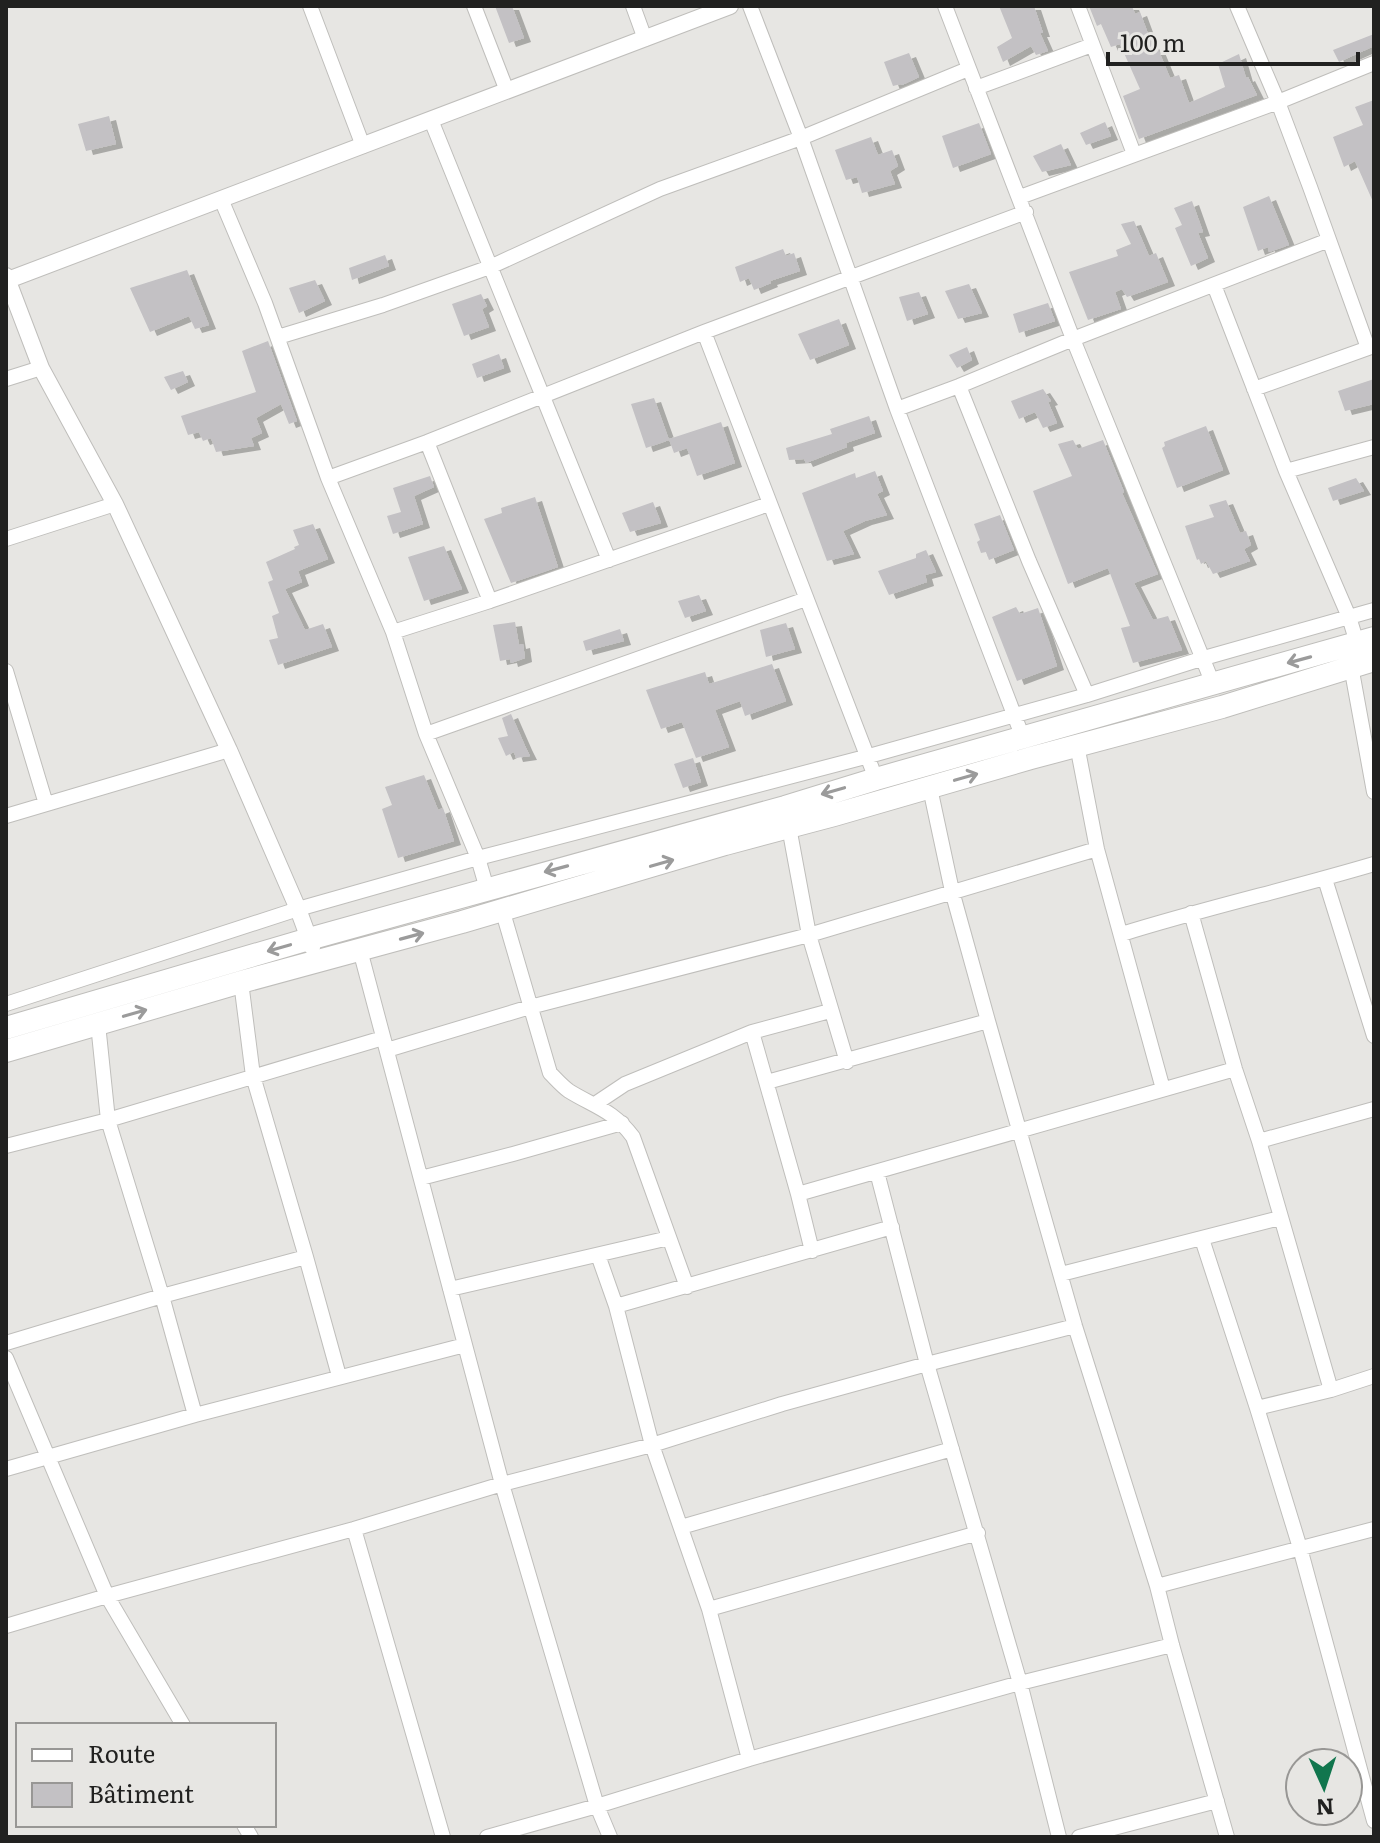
<svg xmlns="http://www.w3.org/2000/svg" width="1380" height="1843" font-family="Literata,serif">
<defs>
<filter id="shadow"><feDropShadow dx="7" dy="4" stdDeviation="0" flood-color="#0004"/></filter>
</defs>
<rect width="100%" height="100%" fill="#e7e6e3"/>
<path fill="#c3c1c4" filter="url(#shadow)" d="M495,6h17l12,32 -15,5z
M999,6h35l9,27h-3l8,18 -12,4 -5,-9 -28,16 -6,-15 15,-9z
M1089,6h43l3,8 5,-2 14,38 4,-1 12,29 9,-3 10,28 36,-16 -7,-23 21,-10 7,24 2,-1 9,18 -118,44 -16,-43 17,-7 -20,-45 -9,3 -10,-23 -4,2z
M1374,34v12l-35,16 -6,-12z
M909,53l10,24 -17,8 -1,-1 -8,2 -9,-24z
M1374,100v104l-19,-43 -11,6 -11,-30 30,-12 -8,-18z
M109,116l7,28 -30,7 -8,-27z
M1105,122l6,14 -25,9 -6,-12z
M979,123l12,31 -38,14 -11,-32z
M871,137l7,18 14,-5 6,16 -8,5 5,13 -33,9 -5,-16 -11,3 -11,-30z
M1061,144l10,21 -29,7 -9,-16z
M1269,196l20,49 -20,7 -1,-5 -10,4 -15,-44z
M1192,201l11,31 -5,1 10,25 -17,8 -16,-38 7,-3 -8,-17z
M1134,221l15,35 7,-3 12,29 -41,15 -5,-8 -7,3 6,17 -33,11 -19,-48 49,-16 -2,-6 15,-6 -10,-20z
M783,249l3,7 8,-3 6,18 -30,10 1,2 -17,7 -5,-12 -9,4 -5,-15z
M385,255l4,11 -37,14 -3,-12z
M187,270l22,55 -14,4 -6,-13 -39,16 -20,-44z
M315,280l10,21 -26,12 -10,-25z
M969,284l13,29 -24,6 -13,-28z
M919,292l9,22 -21,7 -8,-24z
M481,294l6,12 -5,3 7,18 -25,9 -12,-32z
M1048,303l7,18 -36,12 -6,-19z
M839,319l10,26 -39,15 -12,-26z
M268,341l29,80 -8,3 -8,-20 -25,14 6,15 -11,5 3,8 -38,6 -5,-14 -8,3 -4,-9 -11,3 -7,-19 75,-24 -14,-41z
M967,347l5,13 -15,8 -8,-13z
M499,354l5,14 -27,10 -5,-14z
M183,371l5,11 -17,8 -7,-13z
M1374,379v25l-29,7 -7,-20z
M1043,389l8,12 -3,1 9,21 -14,5 -8,-16 -16,7 -8,-18z
M654,398l15,42 -23,8 -15,-44z
M869,416l6,17 -29,10 1,4 -41,16 -2,-4 -15,1 -3,-12 46,-14 -2,-5z
M721,422l14,41 -38,13 -10,-28 -13,5 -5,-14z
M1206,426l17,44 -46,18 -15,-40 3,-2 -1,-4z
M1073,440l5,9 25,-9 21,52 -2,1 36,81 -24,9 19,37 15,-4 14,34 -49,13 -12,-35 9,-2 -22,-58 -40,16 -35,-93 39,-15 -14,-32z
M875,471l8,20 -6,3 10,21 -22,6 -22,10 11,23 -27,7 -25,-68 53,-20 1,5z
M430,476l4,11 -20,9 9,28 -30,10 -6,-18 14,-4 -8,-24z
M1356,478l8,13 -31,10 -5,-13z
M535,497l23,70 -47,16 -27,-64 18,-6 -1,-5z
M1226,500l14,33 6,-2 5,14 -7,4 6,12 -37,13 -7,-13 -5,3 -2,-5 -2,1 -12,-34 29,-9 -5,-12z
M653,502l8,21 -31,9 -8,-19z
M1000,515l14,35 -25,10 -3,-8 -5,1 -4,-11 3,-2 -6,-16z
M313,524l15,35 -30,12 4,11 -17,7 20,41 18,-6 9,23 -54,18 -9,-25 9,-2 -6,-22 7,-3 -11,-31 5,-2 -7,-18 29,-13 -1,-2 5,-2 -6,-15z
M444,546l18,43 -38,12 -16,-44z
M926,550l10,22 -11,3 2,7 -38,13 -11,-24 38,-13v-4z
M699,595l7,16 -21,7 -7,-17z
M1016,607l4,7 18,-6 19,58 -40,15 -25,-64z
M515,622l4,23 4,-1 2,14 -14,5 -1,-4 -10,2 -7,-36z
M786,623l9,26 -29,8 -6,-27z
M620,629l4,12 -38,10 -3,-10z
M772,664l14,37 -41,15 -5,-15 -25,9 14,37 -33,11 -14,-36 -21,7 -15,-39 59,-18 4,12z
M511,714l14,32 5,10 -14,2 -2,-6 -8,4 -8,-18 10,-2 -6,-18z
M693,758l8,24 -18,6 -9,-24z
M424,775l14,35 5,-2 11,33 -56,17 -16,-49 10,-4 -7,-18z"/>
<g fill="none" stroke-linecap="round" stroke-linejoin="round">
<defs>
<path id="minor" d="M310,6l53,140
M474,6l33,85
M633,6l12,33
M750,6l51,132 96,271 126,329
M945,6l128,333 140,345
M1078,6l56,148
M1237,6l41,96 32,85 58,161
M976,88l116,-43
M431,120l178,440
M1020,197l258,-95 96,-39
M221,199l44,104 63,175 65,154 33,102 52,124 9,31
M1214,285l72,186 63,146 8,26
M704,332l172,447
M278,337l105,-32 107,-38 170,-78 141,-51 167,-69
M6,379l35,-11
M959,386l70,175 58,134
M1254,389l120,-43
M897,409l62,-23 114,-47 256,-99
M427,442l63,159
M1286,471l88,-24
M328,478l99,-36 277,-110 322,-120
M6,539l109,-35
M393,632l97,-31 279,-97
M1351,666l23,126
M6,671l40,133
M426,734l380,-135
M1077,745l20,104 66,240
M930,788l22,103 36,130 87,305 82,260 15,59 55,192
M6,816l223,-66
M789,827l20,108 38,127
M1325,879l49,157
M502,909l48,164c6,6 12,13 19,18 26,16 44,19 64,46l54,150
M1191,913l44,156 24,72 72,249
M1122,934c83,-26 168,-45 252,-70
M360,950l142,534 95,322 13,31
M241,982l12,94 53,181 33,119
M6,1004l292,-95 180,-51 391,-102 218,-61 117,-37 170,-48
M98,1024l10,96 54,176 33,119
M752,1032l46,162 14,57
M387,1050l143,-43 279,-72 288,-86
M767,1082l221,-61
M595,1104l30,-20 127,-52 78,-21
M1259,1141l115,-32
M6,1146l102,-26 275,-82
M877,1172l50,192 93,319 39,154
M421,1178l92,-24 109,-31
M798,1194l437,-125
M1202,1239l55,169 43,140 74,273
M598,1255l18,51 36,139 57,164 40,150
M1061,1274l219,-56
M450,1289l219,-51
M616,1306l276,-79
M6,1343l156,-47 144,-39
M6,1358l101,238 76,129
M1257,1408l74,-18 43,-14
M6,1469l189,-54 270,-70
M681,1527l271,-78
M354,1529l89,308
M1157,1586l217,-57
M709,1609l269,-76
M6,1626l101,-30 247,-67 148,-45 150,-39 130,-41 145,-40 148,-38
M244,1825l7,12
M487,1837l110,-31 152,-47 271,-76 152,-38
M1079,1837l138,-36"/>
<path id="tertiary" d="M6,276l35,92 74,136 114,246 69,159 14,38
M8,280l722,-274"/>
<path id="primary" d="M6,1028l303,-89 476,-132 91,-28 498,-141
M6,1051l235,-69 221,-60 263,-78 109,-29 197,-57 191,-51 152,-47"/>
</defs>
<use href="#minor" stroke="#bfbebb" stroke-width="16"/>
<use href="#tertiary" stroke="#bfbebb" stroke-width="18"/>
<use href="#primary" stroke="#bfbebb" stroke-width="24"/>
<use href="#minor" stroke="#fff" stroke-width="14"/>
<use href="#tertiary" stroke="#fff" stroke-width="16"/>
<use href="#primary" stroke="#fff" stroke-width="22"/>
</g>
<defs><path id="oneway-shaft" d="M-6 0H5M1.5-3L5.5 0L1.5 3" fill="none" stroke-width="1.6" stroke-linecap="round" stroke-linejoin="round" transform="scale(2)"/></defs>
<g stroke="#9b9b9b">
<use href="#oneway-shaft" transform="translate(1299 660) rotate(165)"/>
<use href="#oneway-shaft" transform="translate(966 777) rotate(-16)"/>
<use href="#oneway-shaft" transform="translate(833 791) rotate(164)"/>
<use href="#oneway-shaft" transform="translate(662 863) rotate(-16)"/>
<use href="#oneway-shaft" transform="translate(556 869) rotate(165)"/>
<use href="#oneway-shaft" transform="translate(412 936) rotate(-15)"/>
<use href="#oneway-shaft" transform="translate(279 948) rotate(164)"/>
<use href="#oneway-shaft" transform="translate(135 1013) rotate(-16)"/>
</g>
<rect width="1380" height="1843" fill="none" stroke="#212120" stroke-width="16"/>
<rect x="16" y="1723" width="260" height="104" fill="#e7e6e3" stroke="#989795" stroke-width="2"/>
<rect x="32" y="1749" width="40" height="12" fill="#ffffff" stroke="#989795" stroke-width="2"/>
<text x="88" y="1763" font-size="24" fill="#212120">Route</text>
<rect x="32" y="1783" width="40" height="24" fill="#c3c1c4" stroke="#989795" stroke-width="2"/>
<text x="88" y="1803" font-size="24" fill="#212120">Bâtiment</text>
<g transform="translate(1324 1787) rotate(177)"><circle r="38" fill="#e7e6e3" stroke="#989795" stroke-width="2"/>
<path d="M0-6L14 30L0 20L-14 30Z" fill="#11764e"/>
<text y="-12" font-size="22" font-weight="bold" text-anchor="middle" fill="#212120">N</text>
</g>
<path d="M1108 52v12h250v-12" fill="none" stroke="#212120" stroke-width="4"/>
<text x="1120" y="52" font-size="24" fill="#212120" stroke="#e7e6e3" stroke-width="6" paint-order="stroke">100 m</text>
</svg>
